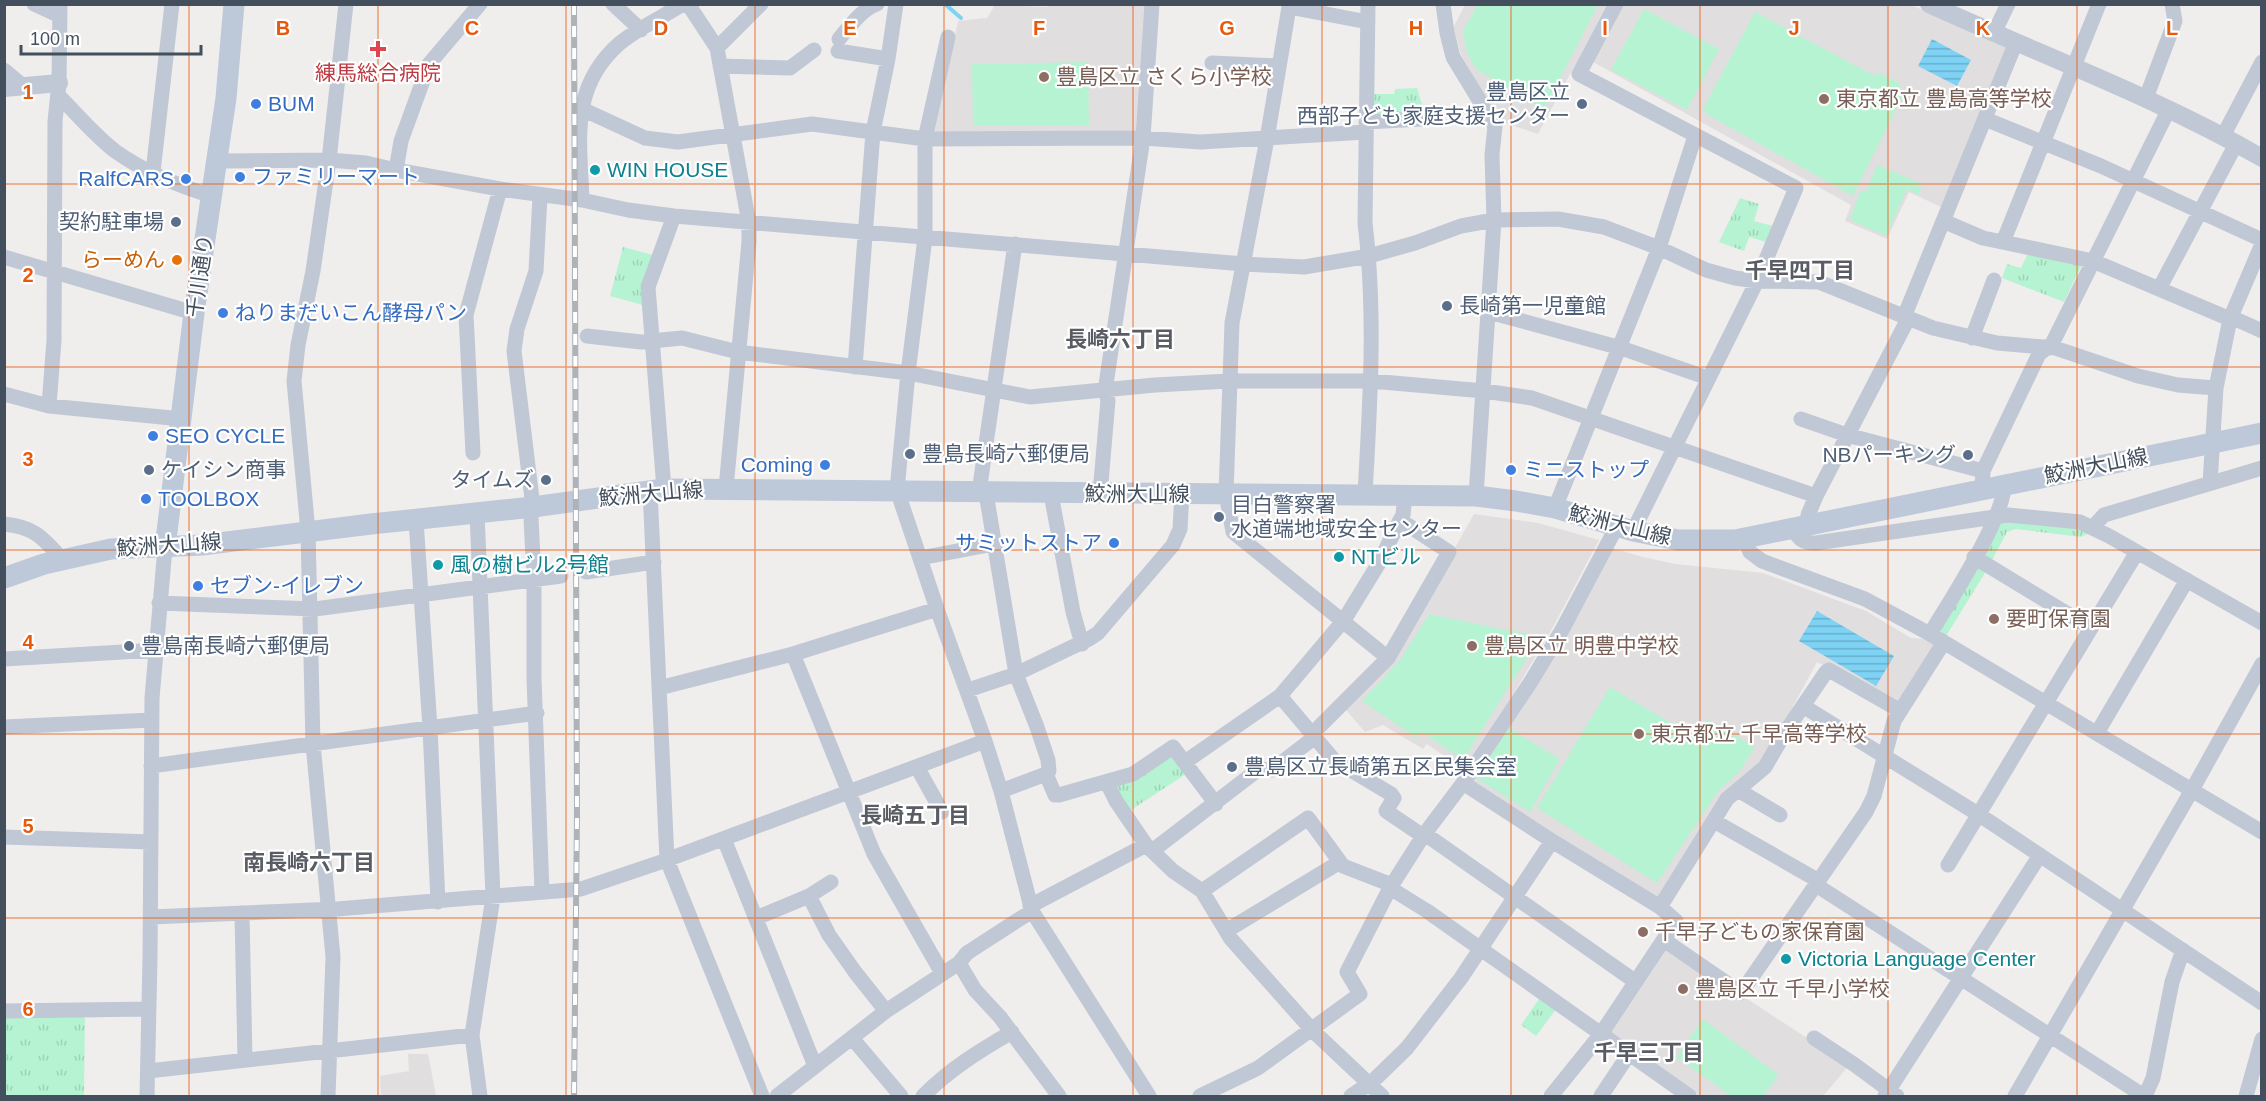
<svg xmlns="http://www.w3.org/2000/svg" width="2266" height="1101" font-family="Helvetica,'Noto Sans JP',sans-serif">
<defs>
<pattern id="park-tufts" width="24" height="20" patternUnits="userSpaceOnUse" patternTransform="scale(1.5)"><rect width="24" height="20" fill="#b6f3d2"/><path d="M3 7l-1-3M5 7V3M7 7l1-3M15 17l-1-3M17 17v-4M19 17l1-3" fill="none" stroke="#9ed2b7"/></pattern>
<pattern id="water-rules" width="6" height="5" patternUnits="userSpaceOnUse" patternTransform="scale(1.5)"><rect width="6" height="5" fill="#7ed3f5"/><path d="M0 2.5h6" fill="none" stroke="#69aeca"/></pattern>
</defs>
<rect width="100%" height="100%" fill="#f0eded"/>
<path fill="#e1dedf" d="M1050,4l96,1 -8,129 -204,1 24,-114 29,-3 8,-13 52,2z
M1623,4l288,1 98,42 -68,160 -32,-15 -22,47 -42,-18 6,-16 -258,-143z
M1465,5h142l-69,129 -36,-12 -11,-13 -30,-55 -8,-26z
M1474,514l64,9 61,17 -46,87 -44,74 -46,68 -36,-25 -4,5 -40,-24 -18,7 -19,-22 46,-46 64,-110 -3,-3z
M1612,548l31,9 32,7 88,9 103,38 45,27 17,1 8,8 -36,56 -5,1 -78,-42 -55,102 -105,134 -185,-115z
M1668,947l177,116 1,6 -23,27h-125l-89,-63 53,-85z
M408,1054h20l8,42h-55l-1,-20 29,-5z"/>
<path fill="#b6f3d2" d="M1478,4l120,1 -54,104 -68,-40 -10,-19 -3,-19z
M1644,9l75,40 -32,61 -76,-40z
M1755,12l120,64 3,-4 21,11 3,14 -49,99 -145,-81 -5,-6z
M1088,62l1,63 -116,1 -1,-62z
M1877,165l45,19 -4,11 -11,-6 -21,47 -36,-16 10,-29 6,1z
M1429,614l111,23 -77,123 -41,-28 -5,6 -55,-37 38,-41z
M1610,687l78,46 5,-8 8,5 6,-11 48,28 -16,25 -20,18 -62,93 -120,-75z
M1509,728l51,31 -30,53 -54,-34z
M1703,1019l76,56 -16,21h-32l-55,-39z"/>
<path fill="url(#park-tufts)" d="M1417,88l8,26 -53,4v-24h22l1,-5z
M1740,198l19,6 -5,17 19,5 -7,16 -17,-5 -5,14 -25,-9z
M623,247l30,8 -7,51 -36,-10z
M2029,251l54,11 -19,40 -62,-24 5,-14 14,4z
M1999,520l79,6 12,7 -9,4 -65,-8 -9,3 -16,30 -11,-9z
M1976,562l12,6 -42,68 -5,-4 -1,-11z
M1170,752l19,20 -61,40 -16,-28z
M1541,996l16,12 -21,28 -15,-11z
M5,1013l80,1 -1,82h-79z"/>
<path fill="url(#water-rules)" d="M1932,39l39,21 -14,26 -39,-20z
M1817,611l77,45 -18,30 -77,-45z"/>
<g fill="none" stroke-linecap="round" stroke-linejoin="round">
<path stroke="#7ed3f5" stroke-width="4" d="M945,4l16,14"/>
<path stroke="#bfc8d4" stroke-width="15" d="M34,4l26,12
M613,4l28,26
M683,4c-20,13 -45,24 -63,39 -51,44 -40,98 -38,157l46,10 46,6 570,48 60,3 65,-11 46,-13 46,-17 33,-6 64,-1 46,8 55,21 47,22 29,8 22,3 62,1 114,46 64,15 58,5 83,28 40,9 38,3
M688,4l29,44 32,175v19l-23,246
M1443,4l4,29 6,24 42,69 -3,29 2,65 -18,276
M1616,4l-37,70 217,114 -39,93 -124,250
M1368,22l-79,-15 -22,132 -35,184 -6,171 7,38 155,126
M1994,33l14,-29
M948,37l-23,102v99l-17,135 -11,117 40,119 48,132 16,50 31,120 117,185
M839,39c10,-12 23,-30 38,-35
M717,48l44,-44
M838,51l50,8
M1212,63l67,3
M720,66l70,2 24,-18
M4,70l19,16
M58,95c18,18 36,40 57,56 28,20 64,35 97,45
M2146,98l29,-77 -3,-17
M582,109l63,29 33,4 134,-18 113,15 218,-1 57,4 166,-10
M1985,119l116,47 161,74
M1366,122l56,-3 8,-2
M2223,136l39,-74
M217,161l112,-1 37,3 30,7 104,19 82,11
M396,170l5,-29 28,-77 51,-60
M153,172l19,-168
M1943,221l40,17 110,23 137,58
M2003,242l96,-238
M4,257l190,56
M2159,289l77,-145
M1489,312l132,36 87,30
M1904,317l112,-275
M2231,317l31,14
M587,336l54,6 41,-4 56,14 170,21 122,24 125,-12 74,-4h142l113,10 48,7 284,98
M1972,338l22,-58
M855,367l18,-235 15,-73 8,-55
M4,394l45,12 133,13
M49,406l5,-66 1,-219 4,-38 1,-79
M1801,419l46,16 136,36
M473,453l-7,-138 34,-126
M2210,483l6,-95 14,-69 32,-75
M664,489l-16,-202 26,-71
M1982,489l1,-18 56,-117 13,-10 117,-235
M650,490l17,370 95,236
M979,492l36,-248
M986,493l30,181 21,53 11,33 1,11 -3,3 -45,17
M1051,494l22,118 9,32
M1100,494l8,-94 -3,-9 38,-253 9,-134
M1365,494c5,-90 11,-180 0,-271l3,-219
M529,507l2,11 3,61v100l8,213
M533,507l-19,-156 3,-22 19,-58 4,-75
M1555,508l104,-260 36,-112
M477,513l16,384 -21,138 8,61
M416,520l14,208 8,174
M4,524c31,3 39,14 58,35
M1808,525v-10l8,-19 92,-177
M2093,527l11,-12 158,-47
M1792,528c7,11 10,15 24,15l192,-28 72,7 29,14 153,87
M1744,538l6,14 12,9 103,38 65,35 332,198
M1974,557l117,71
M920,558l74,-14
M586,572l68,-10
M159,603l156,6 246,-33
M1930,634c18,-30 75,-117 74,-149
M793,654l81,200 68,119
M4,659l152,-9
M659,688l134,-34 144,-45
M968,690l48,-16 73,-35 9,-6 75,-88 7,-16 2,-36
M1280,696l54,64 57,34 3,4 -8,13 37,25
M1803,706l175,108 284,189
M4,727l148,-7
M1313,733l75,-75 61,-106 -49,-32
M2097,733l90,-153
M1185,762l95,-66 64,-76 35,-57 21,-43 3,-5 2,-20
M151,766l386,-53
M917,767l25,45
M1046,774l9,21h4l74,-21 40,-27 43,57
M1107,783l9,18 30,44 27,26 29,20 29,48 81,91 70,66
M1463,783l89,58 108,66 16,14 -75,113 -50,62
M1738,790l42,25
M1714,821l105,60
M1425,834l211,148
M4,837l147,5
M724,839l91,227
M1152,851l107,-82 13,1 43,-33
M1948,865l189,-313
M1816,885l328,211
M1390,888l37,23 262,185
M1202,891l106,-73 35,48 49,19
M809,896l20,39 26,37 31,39
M1030,906l116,-61
M1660,907l67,-108 38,-32 21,-36 40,-59 3,-2 70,40
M242,913l3,147
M151,917l186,-8 244,-20 80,-27 324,-121
M756,918l53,-22 22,-14
M1226,931l114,-69
M1664,940l77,53 125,-181 8,-16 20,-75 50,-79
M959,963l16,27 25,27 59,79
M4,1011l145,-2
M852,1038l49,58
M1814,1038l41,27 42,31
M148,1071l324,-36
M147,1096l3,-138 2,-260 13,-150
M328,1096l5,-139 -20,-213 -5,-213 -14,-150 4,-36 15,-74 16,-111 17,-156
M777,1096l109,-85 73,-48 8,-10 65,-42
M923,1096c27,-27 56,-45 89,-64
M1200,1096l58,-28 102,-74 -13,-22 43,-84 33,-52 40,-53 67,-100 32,-53 55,-104
M1351,1096l22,-15 34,-33 54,-70 91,-137
M1601,1096l28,-42
M1885,1096l155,-241
M2015,1096l177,-306 70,-126
M2145,1096l8,-18 19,-96 11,-32
M2246,1096l16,-57"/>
<path stroke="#bfc8d4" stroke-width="18" d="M1929,4c112,51 227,93 333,154
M4,88l55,-5"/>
<path stroke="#bdc8d9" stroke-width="21" d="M165,548l29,-235 32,-215 8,-94
M4,578l40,-14 67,-15 91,-4 169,-21 162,-17 131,-18 812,7 40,5 39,7 78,23 45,9h57l527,-107"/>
<defs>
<path id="rail" d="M574,4l3,811 -3,281"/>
</defs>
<use href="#rail" stroke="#aeb2b9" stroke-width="6"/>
<use href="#rail" stroke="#fff" stroke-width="4" stroke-dasharray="11" stroke-linecap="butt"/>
</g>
<path fill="none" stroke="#e8590c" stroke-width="1.5" stroke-opacity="0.55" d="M189,4v1092M378,4v1092M566,4v1092M755,4v1092M944,4v1092M1133,4v1092M1322,4v1092M1511,4v1092M1700,4v1092M1888,4v1092M2077,4v1092M4,184h2258M4,367h2258M4,550h2258M4,734h2258M4,918h2258"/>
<path fill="#e0444e" stroke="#fff" stroke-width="2" d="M375 40h6v6h6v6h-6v6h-6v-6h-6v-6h6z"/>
<g fill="#8d6e63" stroke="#fff" stroke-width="2">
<circle cx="1044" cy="77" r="6"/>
<circle cx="1824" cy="99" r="6"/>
<circle cx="1994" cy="619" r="6"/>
<circle cx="1472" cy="646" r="6"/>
<circle cx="1639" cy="734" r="6"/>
<circle cx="1643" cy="932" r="6"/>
<circle cx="1683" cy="989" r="6"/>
</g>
<g fill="#3f7fe0" stroke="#fff" stroke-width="2">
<circle cx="256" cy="104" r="6"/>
<circle cx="240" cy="177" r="6"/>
<circle cx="186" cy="179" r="6"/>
<circle cx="223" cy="313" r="6"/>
<circle cx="153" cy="436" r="6"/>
<circle cx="825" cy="465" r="6"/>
<circle cx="1511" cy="470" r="6"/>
<circle cx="146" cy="499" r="6"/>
<circle cx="1114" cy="543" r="6"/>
<circle cx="198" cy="586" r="6"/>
</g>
<g fill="#5c6f8a" stroke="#fff" stroke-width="2">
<circle cx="1582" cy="104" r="6"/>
<circle cx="176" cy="222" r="6"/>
<circle cx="1447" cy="306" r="6"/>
<circle cx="910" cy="454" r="6"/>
<circle cx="1968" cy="455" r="6"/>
<circle cx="149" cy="470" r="6"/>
<circle cx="546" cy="480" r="6"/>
<circle cx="1219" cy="517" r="6"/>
<circle cx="129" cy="646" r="6"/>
<circle cx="1232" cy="767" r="6"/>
</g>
<g fill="#0f9aa8" stroke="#fff" stroke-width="2">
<circle cx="595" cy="170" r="6"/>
<circle cx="1339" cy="557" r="6"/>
<circle cx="438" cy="565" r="6"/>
<circle cx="1786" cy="959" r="6"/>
</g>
<circle fill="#e8710a" stroke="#fff" stroke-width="2" cx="177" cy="260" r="6"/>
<g text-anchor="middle" stroke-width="4.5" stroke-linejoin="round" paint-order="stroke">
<g font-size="21" fill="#be3a42" stroke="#fff">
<text x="378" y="80">練馬総合病院</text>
</g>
<g font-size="21" fill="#785e54" stroke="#fff" text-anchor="start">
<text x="1056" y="84">豊島区立 さくら小学校</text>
<text x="1836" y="106">東京都立 豊島高等学校</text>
<text x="2006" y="626">要町保育園</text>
<text x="1484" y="653">豊島区立 明豊中学校</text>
<text x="1651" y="741">東京都立 千早高等学校</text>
<text x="1655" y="939">千早子どもの家保育園</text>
<text x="1695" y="996">豊島区立 千早小学校</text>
</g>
<g font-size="21" fill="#4e5e75" stroke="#fff" text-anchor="start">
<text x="1570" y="99" text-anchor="end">豊島区立<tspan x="1570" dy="24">西部子ども家庭支援センター</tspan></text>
<text x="164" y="229" text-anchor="end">契約駐車場</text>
<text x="1459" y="313">長崎第一児童館</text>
<text x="922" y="461">豊島長崎六郵便局</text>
<text x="1956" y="462" text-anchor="end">NBパーキング</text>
<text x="161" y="477">ケイシン商事</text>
<text x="534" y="487" text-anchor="end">タイムズ</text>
<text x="1231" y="512">目白警察署<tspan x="1231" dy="24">水道端地域安全センター</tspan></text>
<text x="141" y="653">豊島南長崎六郵便局</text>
<text x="1244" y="774">豊島区立長崎第五区民集会室</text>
</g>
<g font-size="21" fill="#366cbe" stroke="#fff" text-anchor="start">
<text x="268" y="111">BUM</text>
<text x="252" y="184">ファミリーマート</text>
<text x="174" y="186" text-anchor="end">RalfCARS</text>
<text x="235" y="320">ねりまだいこん酵母パン</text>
<text x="165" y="443">SEO CYCLE</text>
<text x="813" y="472" text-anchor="end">Coming</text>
<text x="1523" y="477">ミニストップ</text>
<text x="158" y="506">TOOLBOX</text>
<text x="1102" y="550" text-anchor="end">サミットストア</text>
<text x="210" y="593">セブン-イレブン</text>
</g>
<g font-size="21" fill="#0d838f" stroke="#fff" text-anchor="start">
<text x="607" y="177">WIN HOUSE</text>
<text x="1351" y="564">NTビル</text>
<text x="450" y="572">風の樹ビル2号館</text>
<text x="1798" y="966">Victoria Language Center</text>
</g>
<g font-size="21" fill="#c56008" stroke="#fff" text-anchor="end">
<text x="165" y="267">らーめん</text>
</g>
<g font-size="21" fill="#434f5d" stroke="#fff">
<text transform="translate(200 276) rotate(-82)" y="7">千川通り</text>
<text transform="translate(2096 466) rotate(-11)" y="7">鮫洲大山線</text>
<text transform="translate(651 494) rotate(-5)" y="7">鮫洲大山線</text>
<text x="1137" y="501">鮫洲大山線</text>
<text transform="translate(1620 525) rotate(14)" y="7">鮫洲大山線</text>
<text transform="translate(169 545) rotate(-4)" y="7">鮫洲大山線</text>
</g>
<g font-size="22" font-weight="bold" fill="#595d63" stroke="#fff">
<text x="1800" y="278">千早四丁目</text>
<text x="1120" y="347">長崎六丁目</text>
<text x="915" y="823">長崎五丁目</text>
<text x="309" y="870">南長崎六丁目</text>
<text x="1649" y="1060">千早三丁目</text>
</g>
</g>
<g font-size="20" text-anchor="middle" font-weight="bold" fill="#e8590c" stroke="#fff" stroke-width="4.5" stroke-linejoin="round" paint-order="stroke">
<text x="283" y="35">B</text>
<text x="472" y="35">C</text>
<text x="661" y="35">D</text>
<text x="850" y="35">E</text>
<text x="1039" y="35">F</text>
<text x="1227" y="35">G</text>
<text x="1416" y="35">H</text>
<text x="1605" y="35">I</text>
<text x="1794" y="35">J</text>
<text x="1983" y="35">K</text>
<text x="2172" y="35">L</text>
<text x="28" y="99">1</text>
<text x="28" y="282">2</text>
<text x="28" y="466">3</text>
<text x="28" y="649">4</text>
<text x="28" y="833">5</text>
<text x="28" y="1016">6</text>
</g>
<rect width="2266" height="1101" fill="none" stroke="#434f5d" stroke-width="12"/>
<path d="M21 45v9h180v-9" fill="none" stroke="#434f5d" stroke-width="3"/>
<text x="30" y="45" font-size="18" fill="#434f5d" stroke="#ffffff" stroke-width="4.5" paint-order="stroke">100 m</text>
</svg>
